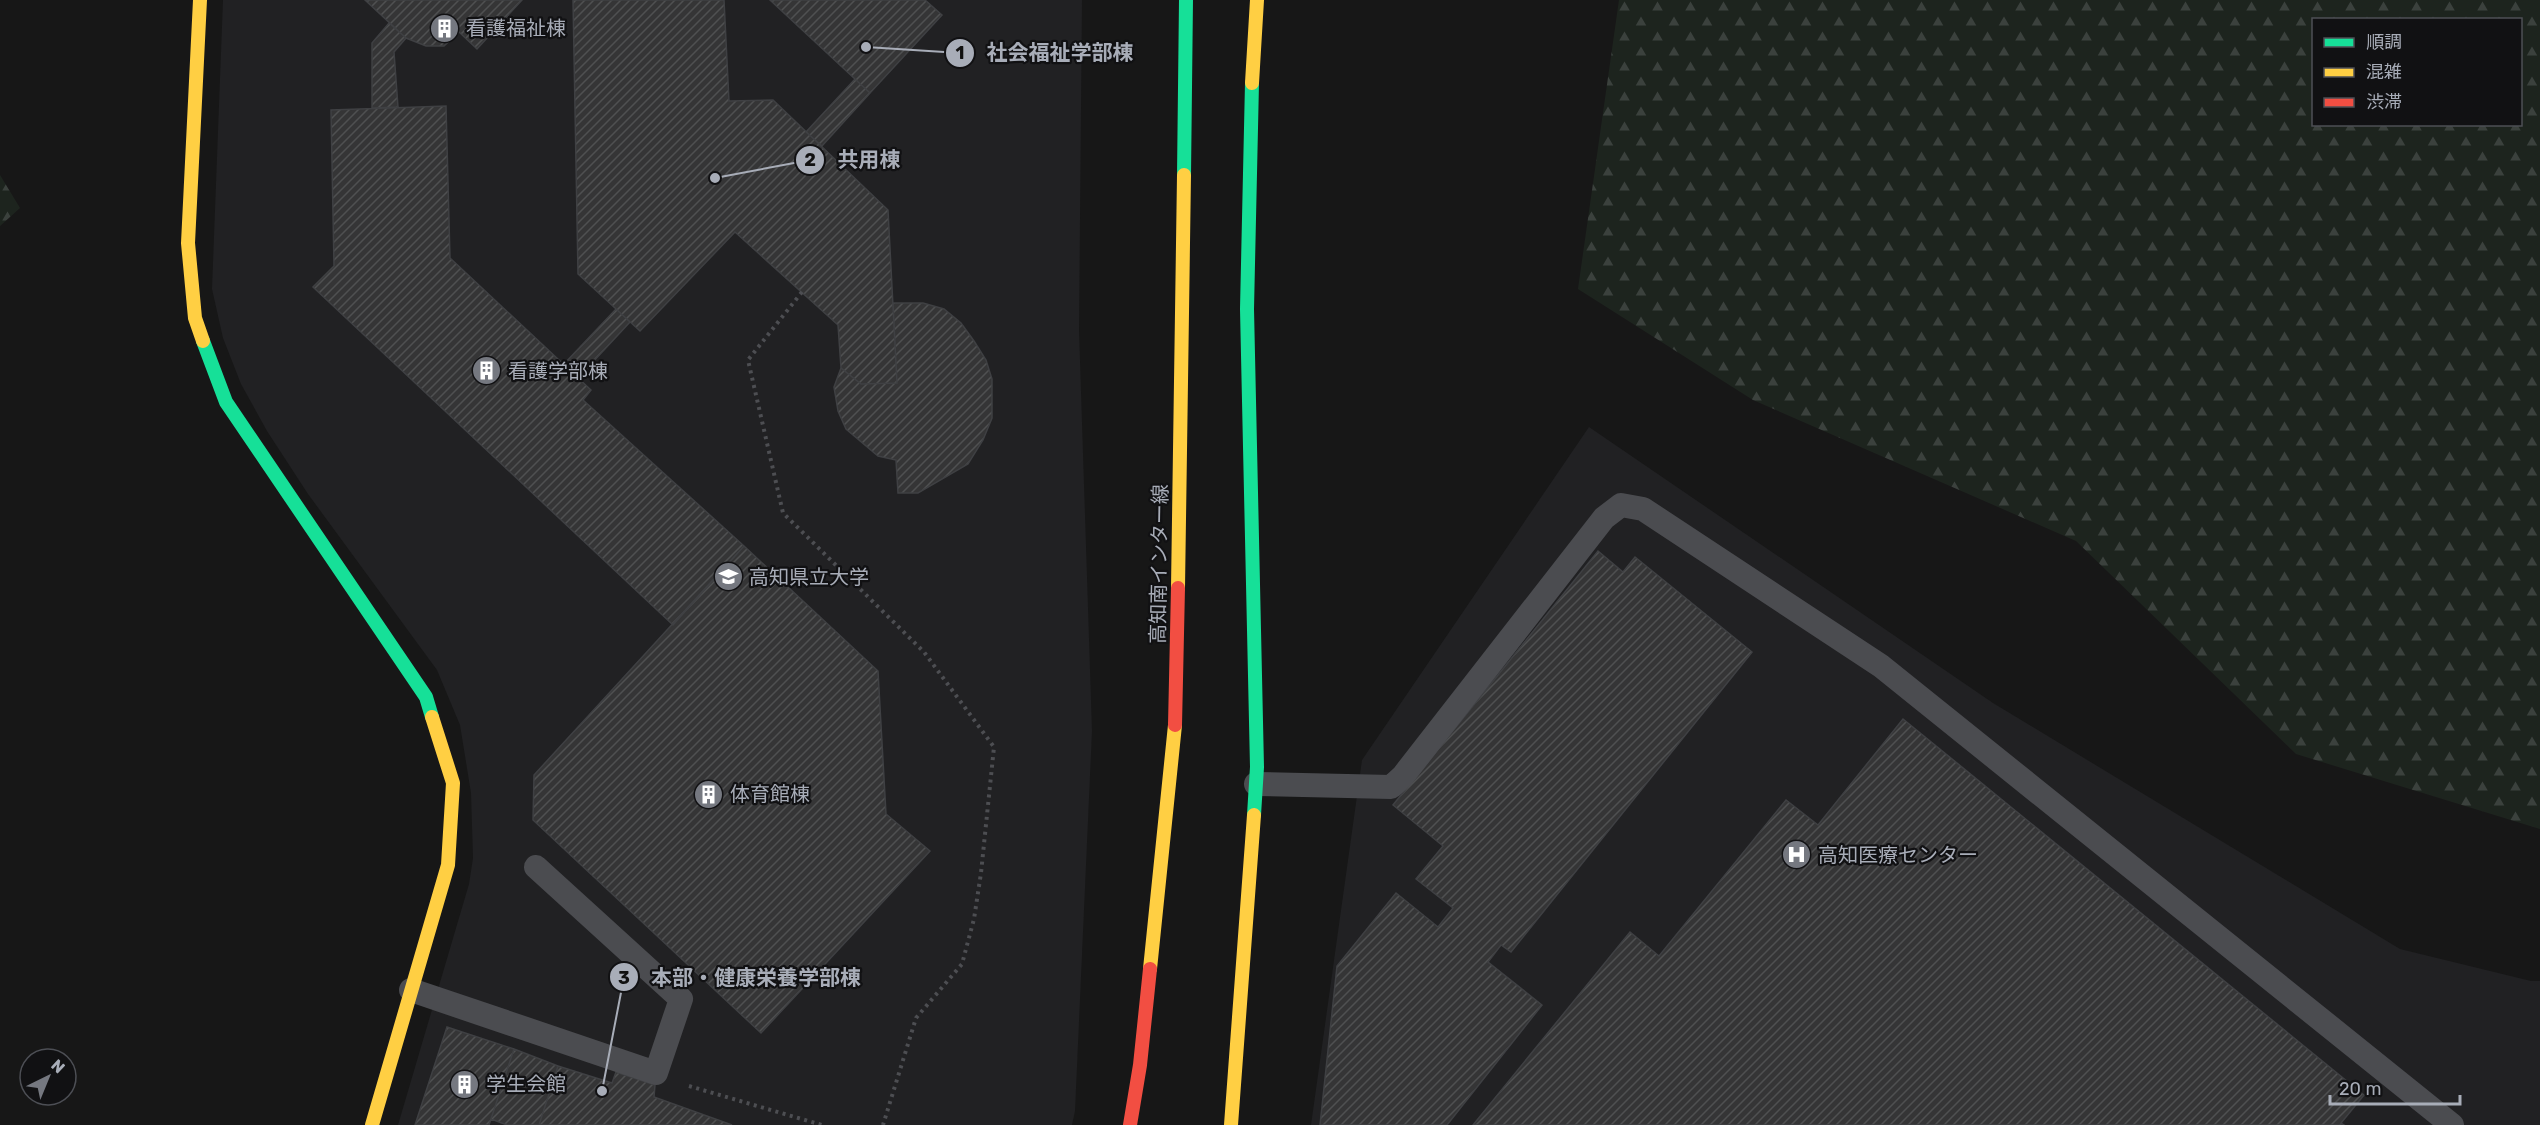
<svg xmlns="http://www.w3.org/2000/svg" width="2540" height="1125" font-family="Rubik,'Noto Sans JP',sans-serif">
<defs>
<pattern id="forest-firs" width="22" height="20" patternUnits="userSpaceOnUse" patternTransform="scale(1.5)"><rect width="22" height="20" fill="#1d241e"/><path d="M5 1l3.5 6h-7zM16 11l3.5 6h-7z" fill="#3b413d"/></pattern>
<pattern id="building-hatch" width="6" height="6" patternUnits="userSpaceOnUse" patternTransform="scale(1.5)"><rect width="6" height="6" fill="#353536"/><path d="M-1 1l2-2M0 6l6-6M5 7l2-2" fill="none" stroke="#4f5051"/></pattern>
</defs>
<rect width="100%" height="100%" fill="#171717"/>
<path fill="#212123" d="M223,0h859l-3,330 13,401 -17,380 -3,14h-674l71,-241 4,-26 -2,-65 -11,-68 -23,-55 -129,-176 -41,-63 -26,-47 -18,-46 -11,-49z
M1589,427l404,276 407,246 131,32h9v144h-1229l51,-365z"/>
<path fill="url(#forest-firs)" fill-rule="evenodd" d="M1619,0h921v829l-244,-75 -220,-213 -323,-141 -175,-111zM2314,20h206v104h-206z
M0,175l20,33 -20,18z"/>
<path fill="url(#building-hatch)" stroke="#3f4043" stroke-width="1.5" d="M365,0h157l-45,49 -18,-17 -15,14h-18l-20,-8z
M573,0h151l5,101 44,-1 115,110 9,173 -36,1 -20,-16 -3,-43 -103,-93 -95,99 -62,-57z
M770,0h155l17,15 -72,78z
M389,23l17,15 -12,14 4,55 -26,1v-65z
M855,79l15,14 -48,53 -16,-14z
M446,106l4,152 141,132 -8,10 161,146 -71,79 -360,-338 21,-21 -3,-156z
M893,303h30l21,6 17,14 13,18 12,19 6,19v39l-9,22 -15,24 -50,29h-20l-2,-33 -18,-4 -32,-27 -8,-18 -4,-24 7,-19 20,16 36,-1z
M616,309l14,13 -52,56 -14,-14z
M744,546l134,125 8,143 44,37 -169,182 -228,-213 1,-45z
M1598,551l25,21 12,-15 117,95 -241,300 -10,-7 -13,17 54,43 -95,120h-127l17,-159 59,-73 42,34 15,-19 -37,-29 27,-33 -50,-41z
M1903,719l461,376 -23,28 3,2h-871l157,-193 29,24 127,-156 32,25z
M447,1027l67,22 -25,76h-74z
M514,1049l44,17 -19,59h-32l-16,-6z
M558,1066l54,17 4,-11 39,13 -1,12 78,28h-193z"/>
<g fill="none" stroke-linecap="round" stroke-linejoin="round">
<path stroke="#4d4e52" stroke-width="4" stroke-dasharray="3 4.5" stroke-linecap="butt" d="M802,292l-54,68 35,153 141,139 70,95 -13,126 -7,46 -12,45 -46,54 -33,107
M689,1086l133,39"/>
<path stroke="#4b4c50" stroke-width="24" d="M1256,784l135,3 12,-11 201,-258 17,-13 22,4 238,157 571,459
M411,990l245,83 25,-74 -145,-132"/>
<path stroke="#16e098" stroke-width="14" d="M1252,83l-5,226 10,458 -3,48
M1184,175l2,-175
M203,341l23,61 200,295 6,20"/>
<path stroke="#ffcf43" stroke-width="14" d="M200,0l-12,243 7,75 8,23
M1252,83l5,-83
M1178,588l6,-413
M1150,969l25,-244
M372,1125l76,-260 5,-82 -21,-66
M1231,1125l23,-310"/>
<path stroke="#f24e42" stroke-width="14" d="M1175,725l3,-137
M1130,1125l10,-60 10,-96"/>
</g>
<defs>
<symbol id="building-disc" viewBox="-11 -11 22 22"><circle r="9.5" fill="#757880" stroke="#111113"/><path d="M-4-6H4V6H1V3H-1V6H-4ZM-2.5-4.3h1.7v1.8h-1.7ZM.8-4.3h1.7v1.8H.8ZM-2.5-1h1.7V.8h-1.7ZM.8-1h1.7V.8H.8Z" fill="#fff"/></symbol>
<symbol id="university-disc" viewBox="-11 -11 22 22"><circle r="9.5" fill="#757880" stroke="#111113"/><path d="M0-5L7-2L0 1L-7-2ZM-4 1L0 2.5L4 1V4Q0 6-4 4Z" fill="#fff"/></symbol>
<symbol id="hospital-disc" viewBox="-11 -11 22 22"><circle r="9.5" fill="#757880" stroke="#111113"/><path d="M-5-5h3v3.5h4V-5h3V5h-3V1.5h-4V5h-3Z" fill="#fff"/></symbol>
</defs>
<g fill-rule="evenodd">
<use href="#building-disc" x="428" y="12" width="33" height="33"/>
<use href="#building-disc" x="470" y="354" width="33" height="33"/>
<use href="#university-disc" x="712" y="560" width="33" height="33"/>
<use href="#building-disc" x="692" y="778" width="33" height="33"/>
<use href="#hospital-disc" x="1780" y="838" width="33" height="33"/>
<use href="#building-disc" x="448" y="1068" width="33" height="33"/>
</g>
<g text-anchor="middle" stroke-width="4.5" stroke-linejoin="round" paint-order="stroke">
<g font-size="20" fill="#a8adb8" stroke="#111113" text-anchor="start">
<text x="466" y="35">看護福祉棟</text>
<text x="508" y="378">看護学部棟</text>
<text x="749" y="584">高知県立大学</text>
<text x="730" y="801">体育館棟</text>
<text x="1818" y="862">高知医療センター</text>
<text x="486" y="1091">学生会館</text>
</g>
<g font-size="20" fill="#a8adb8" stroke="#111113">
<text transform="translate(1159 564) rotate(-89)" y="7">高知南インター線</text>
</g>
</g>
<path fill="none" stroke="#a8adb8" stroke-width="2" d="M866 47L960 53M715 178L810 160M602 1091L624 977"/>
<g fill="#a8adb8" stroke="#111113" stroke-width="2">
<circle cx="866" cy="47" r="6"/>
<circle cx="715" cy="178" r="6"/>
<circle cx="602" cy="1091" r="6"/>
<circle cx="960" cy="53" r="15"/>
<circle cx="810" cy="160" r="15"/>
<circle cx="624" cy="977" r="15"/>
</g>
<g font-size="18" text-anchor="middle" font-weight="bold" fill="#111">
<text x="960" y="59">1</text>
<text x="810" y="166">2</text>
<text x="624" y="984">3</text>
</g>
<g font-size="21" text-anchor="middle" font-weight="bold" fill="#a8adb8" stroke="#111113" stroke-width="4.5" stroke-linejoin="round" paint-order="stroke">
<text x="1060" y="60">社会福祉学部棟</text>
<text x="869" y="167">共用棟</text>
<text x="756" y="985">本部・健康栄養学部棟</text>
</g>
<rect x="2312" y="18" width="210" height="108" fill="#111113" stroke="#4d4f55" stroke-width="1.5"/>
<rect x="2324" y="38" width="30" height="9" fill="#16e098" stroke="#4d4f55" stroke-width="1.5"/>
<text x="2366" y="48" font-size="18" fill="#a8adb8">順調</text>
<rect x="2324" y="68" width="30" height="9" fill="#ffcf43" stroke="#4d4f55" stroke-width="1.5"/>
<text x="2366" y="78" font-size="18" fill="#a8adb8">混雑</text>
<rect x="2324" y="98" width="30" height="9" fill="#f24e42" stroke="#4d4f55" stroke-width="1.5"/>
<text x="2366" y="108" font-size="18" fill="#a8adb8">渋滞</text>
<g transform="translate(48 1077) rotate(43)"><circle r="28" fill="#111113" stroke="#4d4f55" stroke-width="1.5"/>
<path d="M0-4.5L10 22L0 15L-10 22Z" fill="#757880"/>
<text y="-9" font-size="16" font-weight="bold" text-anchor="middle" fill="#a8adb8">N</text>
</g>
<path d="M2330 1095v9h130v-9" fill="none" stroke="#a8adb8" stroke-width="3"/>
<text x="2339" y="1095" font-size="18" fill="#a8adb8" stroke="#111113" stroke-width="4.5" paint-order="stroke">20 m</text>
</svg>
